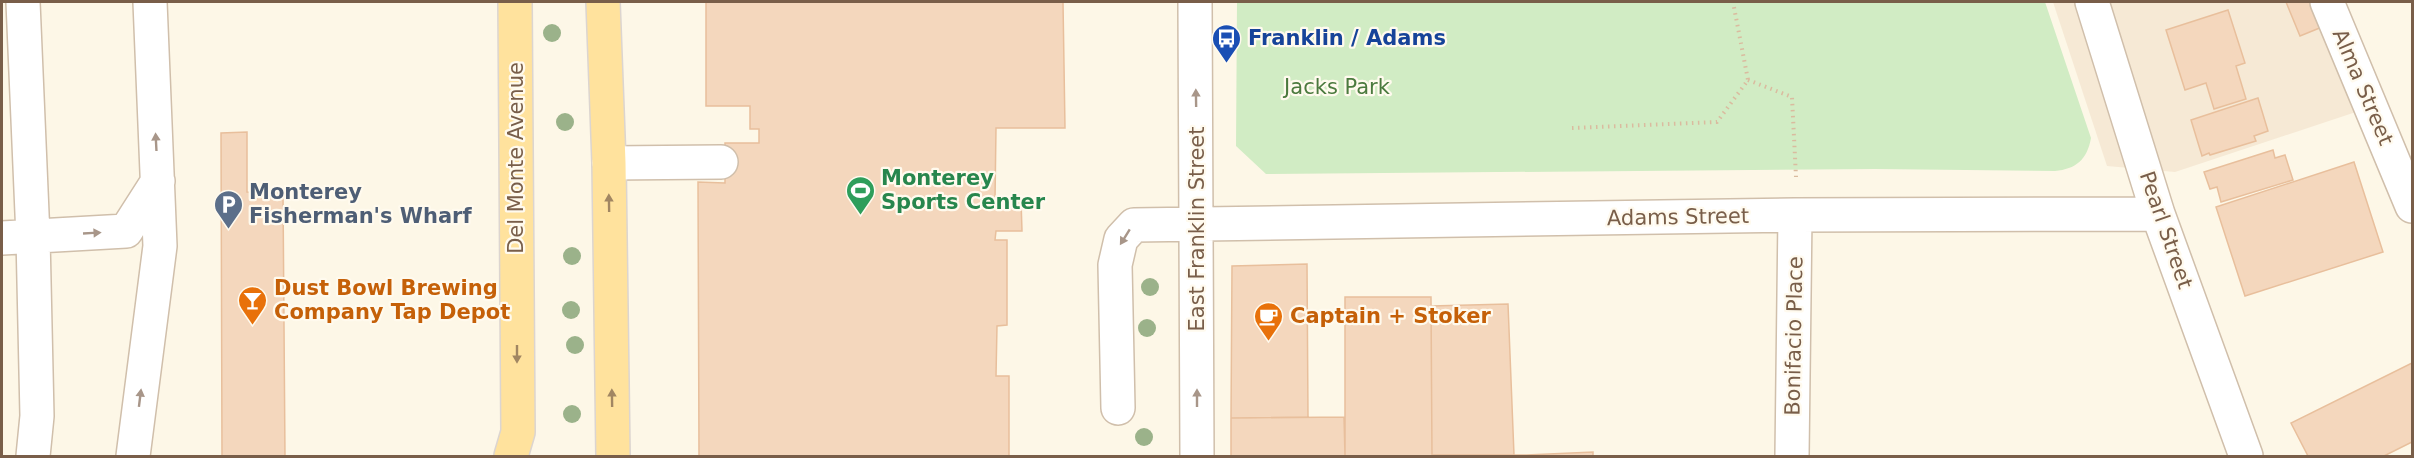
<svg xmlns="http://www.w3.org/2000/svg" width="2414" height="458" font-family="'DejaVu Sans',sans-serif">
<rect width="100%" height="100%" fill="#fdf7e7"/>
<path fill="#f6e9d5" d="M2053,2h265l44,108 -187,62 -68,-6z"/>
<path fill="#d1ecc4" d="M1237,2h808l46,136c-4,22 -15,31 -36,33l-180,-2 -609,5 -30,-28z"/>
<path fill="#f4d7bd" stroke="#e8bf9c" stroke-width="1.5" d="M706,2h357l2,126h-69l-1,72h26l1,31h-26l-1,9h12v85l-10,1 -1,50h13v80h-310l-1,-274 27,1v-40h34v-14h-9v-23h-44z
M2286,2h26l10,25 -22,9z
M2228,10l17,53 -9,3 10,33 -32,10 -8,-26 -21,7 -19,-60z
M2258,98l10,33 -14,5 2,5 -46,14 -1,-2 -7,3 -11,-36z
M247,132v60l36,1 2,263h-63l-1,-323z
M2273,150l2,8 10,-3 8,25 -72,22 -4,-15 -7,2 -6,-17z
M2354,162l29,90 -138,44 -29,-89z
M1307,264l1,153 -77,1 1,-152z
M1345,297h86l1,159h-87z
M1508,304l6,151h-82l-1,-149z
M2412,363v79l-28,14h-76l-17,-33z
M1344,417l1,39h-114v-38z
M1593,452v4h-66v-1z
M1432,455h95v1h-95z"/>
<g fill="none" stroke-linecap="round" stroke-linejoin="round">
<defs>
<path id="minor" d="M23,2l10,235 4,179 -4,40
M1195,2l2,454
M2092,2l66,212 88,242
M2327,2l85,204
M609,163l112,-1
M2,238l124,-7 32,-50
M1118,408l-3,-143 6,-26 13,-14 661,-10 363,-1
M133,456l27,-210 -10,-244
M1792,456l3,-241"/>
<path id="major" d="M603,2l6,161 4,293
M511,456l7,-24 -3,-430"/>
</defs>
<use href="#minor" stroke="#d0bfab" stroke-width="36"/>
<use href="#major" stroke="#dcd5d0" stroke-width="36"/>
<path stroke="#dabb9f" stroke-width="4" stroke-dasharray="1.5 4.5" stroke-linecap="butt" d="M1748,80l44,17 4,80
M1572,128l145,-6 31,-42 -15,-78"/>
<use href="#minor" stroke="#fff" stroke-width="33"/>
<use href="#major" stroke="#ffe29d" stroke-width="33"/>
</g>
<g fill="#9bb28a">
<circle cx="552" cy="33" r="9"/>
<circle cx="565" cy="122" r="9"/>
<circle cx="572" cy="256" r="9"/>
<circle cx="1150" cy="287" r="9"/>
<circle cx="571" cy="310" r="9"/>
<circle cx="1147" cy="328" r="9"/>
<circle cx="575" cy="345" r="9"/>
<circle cx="572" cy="414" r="9"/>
<circle cx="1144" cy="437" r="9"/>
</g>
<defs><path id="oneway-solid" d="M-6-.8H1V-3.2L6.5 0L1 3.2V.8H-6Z" transform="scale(1.5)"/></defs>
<g fill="#a89689">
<use href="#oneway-solid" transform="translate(1196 98) rotate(-91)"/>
<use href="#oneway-solid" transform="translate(156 142) rotate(-93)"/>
<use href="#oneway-solid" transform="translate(92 233) rotate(-3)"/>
<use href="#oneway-solid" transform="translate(1125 237) rotate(122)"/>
<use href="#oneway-solid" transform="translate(140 398) rotate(-83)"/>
<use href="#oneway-solid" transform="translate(1197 398) rotate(-90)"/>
</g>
<g fill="#a18662">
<use href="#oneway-solid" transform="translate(609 203) rotate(-91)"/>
<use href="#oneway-solid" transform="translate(517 354) rotate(90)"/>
<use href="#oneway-solid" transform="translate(612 398) rotate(-91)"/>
</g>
<defs>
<symbol id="bus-pin" viewBox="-11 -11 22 30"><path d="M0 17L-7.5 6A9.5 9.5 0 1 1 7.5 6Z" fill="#1a4fb4" stroke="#fffaee"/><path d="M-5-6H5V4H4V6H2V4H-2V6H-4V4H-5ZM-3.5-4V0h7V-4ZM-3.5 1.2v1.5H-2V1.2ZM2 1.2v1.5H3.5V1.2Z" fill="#fff"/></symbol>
<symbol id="stadium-pin" viewBox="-11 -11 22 30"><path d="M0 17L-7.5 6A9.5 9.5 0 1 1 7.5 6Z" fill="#2e9e5b" stroke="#fffaee"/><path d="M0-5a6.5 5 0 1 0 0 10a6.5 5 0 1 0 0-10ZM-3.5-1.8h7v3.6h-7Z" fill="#fff"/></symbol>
<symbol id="parking-pin" viewBox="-11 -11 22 30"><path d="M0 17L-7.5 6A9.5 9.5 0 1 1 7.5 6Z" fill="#5c6f8a" stroke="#fffaee"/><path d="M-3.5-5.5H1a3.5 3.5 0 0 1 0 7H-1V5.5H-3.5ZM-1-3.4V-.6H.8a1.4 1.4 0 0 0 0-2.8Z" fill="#fff"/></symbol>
<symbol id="bar-pin" viewBox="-11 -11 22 30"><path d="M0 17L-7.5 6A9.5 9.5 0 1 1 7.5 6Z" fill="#e8710a" stroke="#fffaee"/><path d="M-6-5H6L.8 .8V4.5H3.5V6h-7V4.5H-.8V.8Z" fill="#fff"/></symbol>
<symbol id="cafe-pin" viewBox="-11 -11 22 30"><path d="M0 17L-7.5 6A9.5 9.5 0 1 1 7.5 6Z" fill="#e8710a" stroke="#fffaee"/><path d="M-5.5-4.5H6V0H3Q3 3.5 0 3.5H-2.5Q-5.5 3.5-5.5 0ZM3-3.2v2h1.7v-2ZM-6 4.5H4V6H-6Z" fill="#fff"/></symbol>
</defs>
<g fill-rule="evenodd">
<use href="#bus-pin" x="1210" y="22" width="33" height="45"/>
<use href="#stadium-pin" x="844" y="174" width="33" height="45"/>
<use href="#parking-pin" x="212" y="188" width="33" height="45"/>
<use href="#bar-pin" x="236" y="284" width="33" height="45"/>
<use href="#cafe-pin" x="1252" y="300" width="33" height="45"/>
</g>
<g text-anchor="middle" stroke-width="4.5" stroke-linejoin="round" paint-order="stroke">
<g font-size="21" font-weight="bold" fill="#164399" stroke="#fffaee" text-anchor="start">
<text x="1248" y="45">Franklin / Adams</text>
</g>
<g font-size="21" fill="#4b7a3e" stroke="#fffaee">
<text x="1337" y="94">Jacks Park</text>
</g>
<g font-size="21" fill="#795e49" stroke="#fffaee">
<text transform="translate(2363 87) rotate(67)" y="7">Alma Street</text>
<text transform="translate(516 158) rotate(-90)" y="7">Del Monte Avenue</text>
<text transform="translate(1678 217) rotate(-1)" y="7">Adams Street</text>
<text transform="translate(1197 229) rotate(-90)" y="7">East Franklin Street</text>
<text transform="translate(2166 230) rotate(71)" y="7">Pearl Street</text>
<text transform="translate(1794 336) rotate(-89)" y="7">Bonifacio Place</text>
</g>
<g font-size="21" font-weight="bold" fill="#27864d" stroke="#fffaee" text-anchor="start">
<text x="881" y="185">Monterey<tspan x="881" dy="24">Sports Center</tspan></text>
</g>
<g font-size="21" font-weight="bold" fill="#4e5e75" stroke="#fffaee" text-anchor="start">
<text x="249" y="199">Monterey<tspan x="249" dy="24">Fisherman's Wharf</tspan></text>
</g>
<g font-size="21" font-weight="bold" fill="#c56008" stroke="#fffaee" text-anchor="start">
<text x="274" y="295">Dust Bowl Brewing<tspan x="274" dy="24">Company Tap Depot</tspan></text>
<text x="1290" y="323">Captain + Stoker</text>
</g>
</g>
<rect width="2414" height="458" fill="none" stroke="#795e49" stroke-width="6"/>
</svg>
